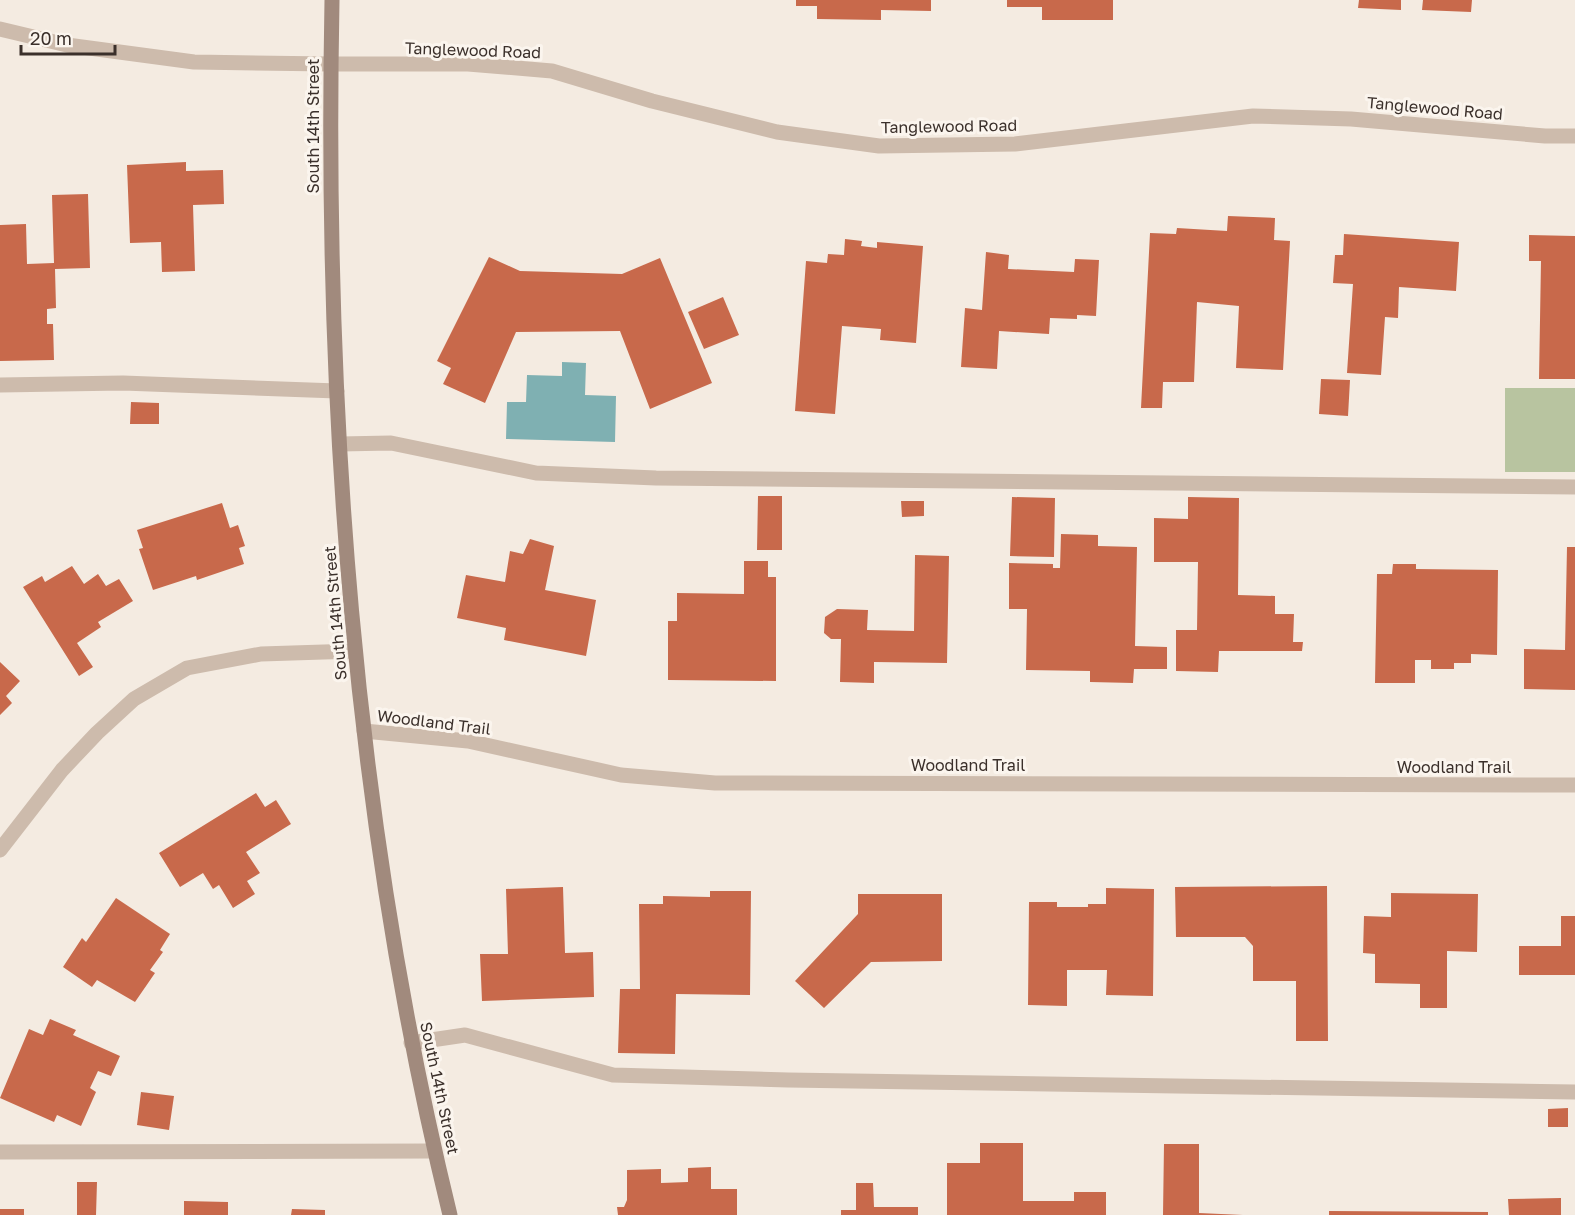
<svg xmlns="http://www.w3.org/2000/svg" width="1575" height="1215" font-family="'Golos Text',sans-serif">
<rect width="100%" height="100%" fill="#f4ebe1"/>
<path fill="#b8c4a0" d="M1505,388h70v84h-70z"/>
<path fill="#7fb0b2" d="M562,362l24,1 -1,32 31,1 -1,46 -109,-3 1,-37h19l1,-27 35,1z"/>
<path fill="#c8694b" d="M796,0h135v11l-50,-1v10l-64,-1v-13h-21z
M1007,0h106v20h-71v-13h-35z
M1359,0h42v10l-43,-2z
M1423,0h49l-1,12 -49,-2z
M186,162v9l37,-1 1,34 -31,1 2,66 -33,1 -1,-30 -31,1 -3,-78z
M88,194l2,74 -35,1 1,39 -9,1v15h6l1,36 -54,1v-136l26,-1 1,40 27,-1 -2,-68z
M1228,216l47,2 -1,22 16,1 -7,129 -47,-2 3,-62 -42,-4 -3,80h-31l-1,26h-21l9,-175 26,1 1,-6 50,3z
M1344,234l115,8 -3,49 -57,-4 -1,31 -13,-1 -4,58 -34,-2 6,-89 -20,-1 2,-28h8z
M1529,235l46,1v143h-36l2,-118h-12z
M845,239l17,2 -1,5 16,2v-6l46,4 -7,97 -36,-3 1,-11 -39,-3 -7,88 -40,-3 11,-150 21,2 1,-9 16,1z
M986,252l23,3 -1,14 66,3 1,-13 24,1 -3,56 -19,-1v4l-27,-1 -1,16 -50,-3 -2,38 -36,-2 4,-59 17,2z
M489,257l31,14 102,3 38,-16 52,125 -62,26 -30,-78 -104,1 -31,71 -42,-19 8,-16 -14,-7z
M723,297l16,38 -35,14 -16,-37z
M1321,379l29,1 -2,36 -29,-2z
M131,402l28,1v21h-29z
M758,496h24v54h-25z
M1012,497l43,1 -1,59 -44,-1z
M1188,497l51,1 -1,97 37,1v18h19l-1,28h10l-1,9h-83l-1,21 -42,-1v-41h21l1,-68h-44v-44l34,1z
M901,501h23v15l-22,1z
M222,503l8,25 8,-3 7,21 -6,2 5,16 -47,16 -1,-4 -43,14 -14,-41 4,-1 -6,-18z
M1061,534l37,1v11l39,1 -2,99 32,1v22h-33l-1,14 -43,-1v-11l-64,-1 1,-61h-18v-46l44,1v4h7z
M530,539l24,7 -9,44 51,10 -10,56 -82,-16 2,-12 -49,-10 9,-43 39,7 5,-31 13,3z
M1567,547h8v143l-51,-1v-40l41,1z
M915,555l34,1 -2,107 -73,-1v21l-34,-1 1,-43h-10l-7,-6 1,-16 12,-8 31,1 -1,20 47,1z
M744,561h24v16h8v104l-108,-1v-59h9v-28l67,1z
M1393,564h23v5l82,1 -1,85 -26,-1v9h-17v6h-23v-9h-16v23h-40l2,-109h15z
M72,566l12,18 14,-10 8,12 13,-7 14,22 -35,21 3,5 -24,16 16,24 -14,9 -56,-89 19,-11 3,6z
M0,662l20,19 -14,15 6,7 -12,12z
M256,793l9,14 11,-7 15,24 -45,28 14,21 -13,8 8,13 -22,14 -14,-23 -6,4 -10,-16 -23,14 -21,-34z
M1327,886l1,155h-32v-60h-43v-35l-8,-9h-69l-1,-50z
M563,887l2,66 28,-1 1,45 -112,4 -2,-47h28l-2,-65z
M1106,888l48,1 -1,107 -47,-1 1,-25h-40v36l-39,-1 1,-103h28v5h31v-3h18z
M710,891h41l-1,104 -74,-1 -1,60 -57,-1 2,-64h20l-1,-85h24v-8l47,1z
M1391,893l87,1 -1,58 -30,-1v57h-27v-24l-45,-1v-29l-12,-1 1,-37 27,1z
M858,894h84v67l-71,1 -47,46 -29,-27 63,-67z
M116,898l54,36 -10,16 3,2 -13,18 5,3 -20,29 -38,-22 -5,7 -29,-20 19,-29 4,4z
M1561,916h14v59h-56v-29h42z
M50,1019l26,11 -3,5 47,21 -9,20 -13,-5 -8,17 6,4 -15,34 -24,-11 -3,7 -54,-24 29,-69 14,6z
M141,1092l33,4 -5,34 -32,-5z
M1568,1108v19h-20v-18z
M980,1143h43v58h51v-9h32v23h-159v-52h33z
M1164,1144h35v69l44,2h-80z
M711,1167v22h26v26h-119l-1,-8h7l3,-7v-30l34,-1v14l27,-1v-14z
M77,1182h20l-1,33h-19z
M856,1183h17l1,24h44v8h-77v-5h15z
M1561,1198v17h-52l-1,-16z
M184,1201l44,1v13h-44z
M0,1209h24v6h-24z
M292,1209l33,1v5h-34z
M1329,1211l159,1v3h-159z"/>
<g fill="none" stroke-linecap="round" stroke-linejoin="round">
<path stroke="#cdbbac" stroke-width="15" d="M0,385l123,-2 214,8
M340,444l51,-1 145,30 120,5 919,9
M411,1043l54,-8 148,40 175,5 787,12
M0,1152l434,-1"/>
<path stroke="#cdbbac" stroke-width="15" d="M330,64h138l84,7 100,30 125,31 102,14 136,-2 238,-28 98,3 194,17h30
M364,731l104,10 153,34 94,8 860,2
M0,850l62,-80 35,-37 37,-34 53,-31 74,-14 94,-3"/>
<path stroke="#cdbbac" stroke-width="15" d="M0,29l67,16 127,17 136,2"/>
<path stroke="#a18a7d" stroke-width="15" d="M332,0c-8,407 21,819 118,1215"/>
</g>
<g text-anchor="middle" stroke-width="6" stroke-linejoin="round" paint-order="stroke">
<g font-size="16" fill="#3b302b" stroke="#fbf5ee">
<text transform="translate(473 50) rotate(2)" y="6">Tanglewood Road</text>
<text transform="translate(1435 108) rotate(5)" y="6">Tanglewood Road</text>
<text transform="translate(313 126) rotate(-90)" y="6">South 14th Street</text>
<text transform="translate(949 126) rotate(-1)" y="6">Tanglewood Road</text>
<text transform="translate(335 613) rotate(-95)" y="6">South 14th Street</text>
<text transform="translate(434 722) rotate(7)" y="6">Woodland Trail</text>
<text x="968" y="771">Woodland Trail</text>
<text x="1454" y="773">Woodland Trail</text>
<text transform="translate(440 1088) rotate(78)" y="6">South 14th Street</text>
</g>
</g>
<path d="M21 45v9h94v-9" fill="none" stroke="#3b302b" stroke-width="3"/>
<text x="30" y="45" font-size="18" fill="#3b302b" stroke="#fbf5ee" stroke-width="4.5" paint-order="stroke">20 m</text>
</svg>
